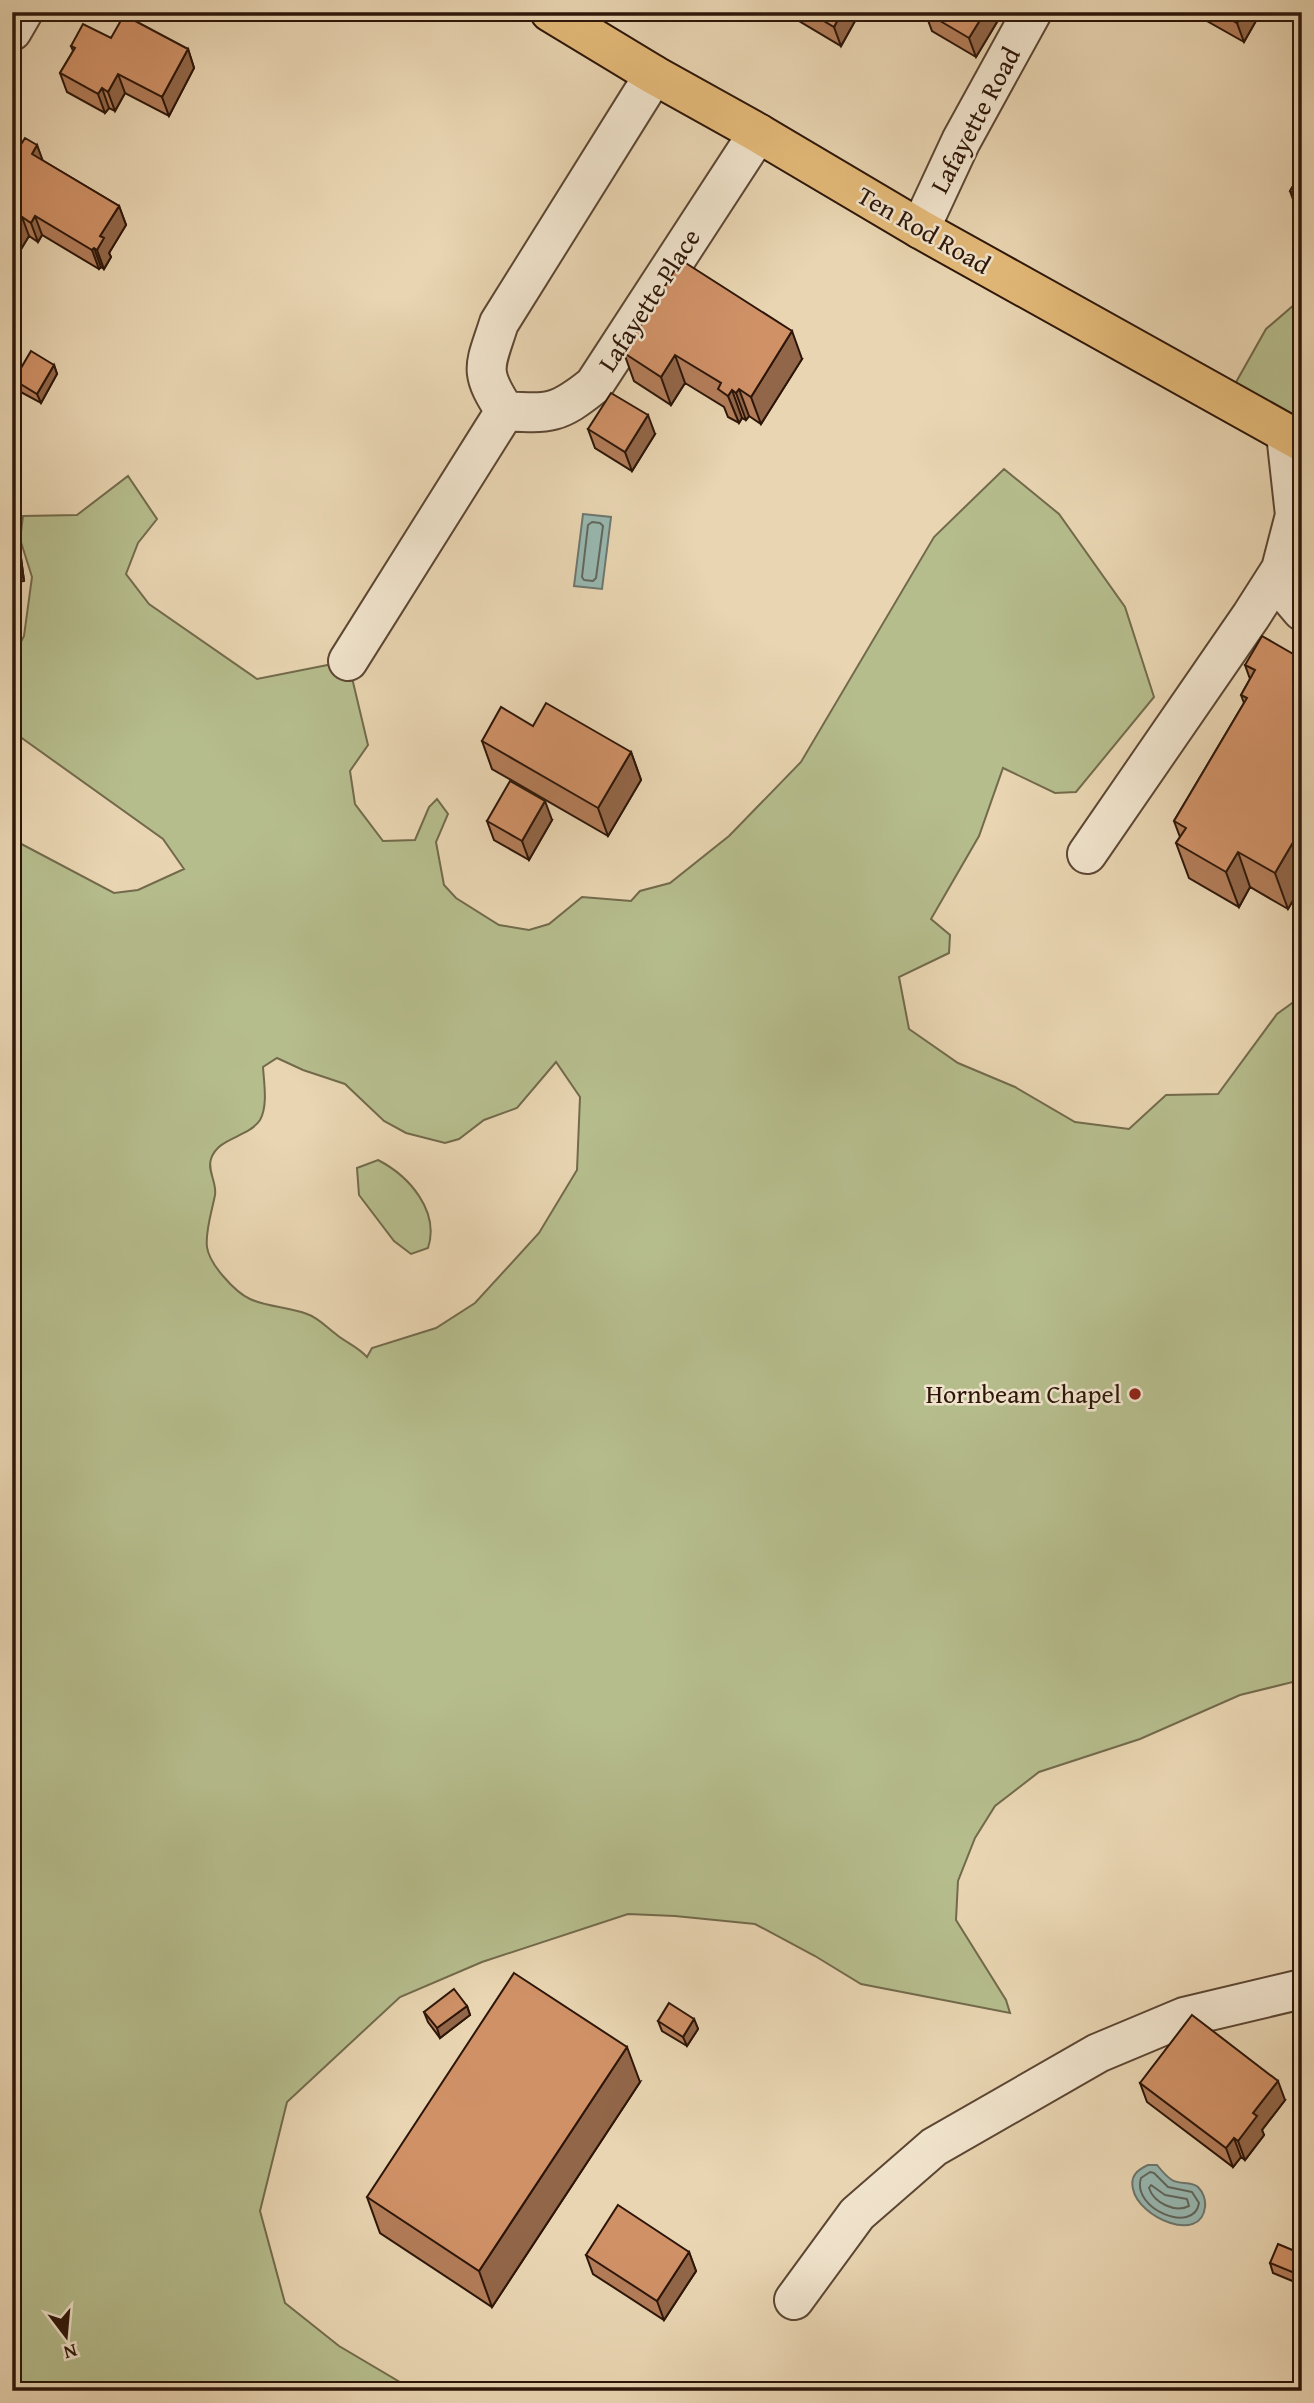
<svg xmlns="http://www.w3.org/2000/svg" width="1314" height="2403" font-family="'Gentium Book Plus',serif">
<rect width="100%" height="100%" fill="#e9d5b2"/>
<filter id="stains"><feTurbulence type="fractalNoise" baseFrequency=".00286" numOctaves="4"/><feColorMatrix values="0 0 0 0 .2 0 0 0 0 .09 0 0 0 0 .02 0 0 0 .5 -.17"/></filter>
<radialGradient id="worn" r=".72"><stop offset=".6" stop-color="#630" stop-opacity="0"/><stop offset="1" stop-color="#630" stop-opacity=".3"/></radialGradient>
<path fill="#b6bd8d" stroke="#726a4b" stroke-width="2" fill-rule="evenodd" d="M1302,298v127l-67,-41 31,-55z
M1004,469l55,45 66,93 29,90 -78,95 -21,1 -52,-25 -24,68 -48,83 19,16 -1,18 -50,24 10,52 49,34 57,24 60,35 54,7 37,-34 52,-1 59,-80 25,-18v677l-5,8 -57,14 -100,44 -101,33 -44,34 -20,32 -17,43 -2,39 50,80 4,13 -149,-29 -46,-28 -60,-32 -80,-8 -47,-2 -146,48 -82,35 -113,105 -27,109 25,92 54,43 76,45h-403v-1552l102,54 24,-3 46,-21 -21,-30 -151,-108v-72l12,-23 8,-59 -12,-38 3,-23 54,-1 51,-39 29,43 -19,24 -12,31 23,30 108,75 91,-18 20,84 -18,26 5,33 28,37 32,-1 14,-33 8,-8 11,15 -12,28 8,43 12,13 43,27 30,5 20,-6 33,-27 49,4 9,-10 30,-8 59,-47 72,-74 133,-225zM277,1058l26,12 42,14 39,37 22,12 39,10 14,-4 25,-19 33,-12 39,-46 24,35 -3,73 -38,63 -64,70 -39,25 -64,20 -5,9c-9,-10 -20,-14 -30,-22 -10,-7 -18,-17 -30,-21 -18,-7 -40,-7 -57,-15 -15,-7 -41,-35 -43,-52 -2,-16 5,-36 8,-52 2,-13 -8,-24 -4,-36 7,-22 37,-21 49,-39 8,-14 4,-37 3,-53z
M378,1160c31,16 62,51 50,88l-17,6 -17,-13 -35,-46 -2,-27z"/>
<path fill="#98b8b1" stroke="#6d776e" stroke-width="2" d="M583,514l28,3 -9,72 -28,-3z
M1148,2165h9c4,5 10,12 15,15 8,5 19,1 26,7 5,5 8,13 7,20 -4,37 -66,11 -72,-18 -3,-13 4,-19 15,-24z"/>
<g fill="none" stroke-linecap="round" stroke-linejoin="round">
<path stroke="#62675d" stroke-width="2" d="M592,522l8,1 3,3 -7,52 -3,3 -9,-1 -2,-3 6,-52z
M1150,2172l4,1 14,14 24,5 7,11c-5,32 -68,6 -58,-25z
M1151,2185l14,10 22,4 2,7c-14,7 -35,-3 -40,-18z"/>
<defs>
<path id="minor" d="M12,31l11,-19
M654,75l-155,248c-14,44 -21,47 6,88 45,3 53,3 89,-26l164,-252
M920,229l41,-88 71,-129
M1275,579l27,32
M348,661l157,-250
M1087,854l164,-238 30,-47 14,-54 -9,-81
M794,2300l63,-86 77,-67 164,-94 86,-36 118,-28"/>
<path id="major" d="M550,12l104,63 104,58 162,96 382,213"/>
</defs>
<use href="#minor" stroke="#5c4633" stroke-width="42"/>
<use href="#major" stroke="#2d1609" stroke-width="42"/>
<use href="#minor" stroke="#f1e4cd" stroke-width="38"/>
<use href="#major" stroke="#e4ba79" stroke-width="38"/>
</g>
<path fill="#b37d59" stroke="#2d1609" stroke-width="2" d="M788,12h72l-19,34 -52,-31z
M925,12h78l-27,45 -44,-26z
M1191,12h70l-17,30z
M111,38l77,11 6,19 -25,48 -44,-23 -10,18 -6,-3 -4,5 -38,-21 -7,-19 13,-22 -2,-5z
M37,145l5,15 77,46 7,19 -17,28 2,4 -7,12 -3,-2 -2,2 -57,-34 -4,7 -9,-6 -17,28 8,-118z
M1302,171v41l-5,-2 -7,-19z
M624,353l178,6 -41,65 -12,-8 -3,4 -4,-2 -3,5 -11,-6 -4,-10 -39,-24 -14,22 -37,-24z
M54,365l3,9 -16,29 -24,-13 -3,-10z
M588,429l67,5 -23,37 -37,-23z
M17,548l4,10 3,23 -12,2v-34z
M1302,643v242l-14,24 -38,-22 -11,20 -50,-29 -13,-35 4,-6 -6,-16 70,-118 -3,-8 9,-16 -5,-14 50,-10z
M533,726l98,26 10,28 -33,56 -116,-67 -10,-28z
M552,820l-23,40 -35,-20 -7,-19z
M467,2006l3,9 -30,23 -12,-16 -4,-10z
M694,2019l4,10 -11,17 -25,-15 -4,-10z
M640,2082l-148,225 -112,-74 -13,-36z
M1140,2083l145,17 -23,30 2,5 -19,25 -4,-3 -8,10 -86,-65z
M689,2252l7,19 -32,49 -71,-46 -7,-19z
M1302,2254v31l-29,-12 -3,-10z"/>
<path fill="#926648" stroke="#2d1609" stroke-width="2" d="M842,12h18l-19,34 -7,-19z
M985,12h18l-27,45 -7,-19z
M1243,12h18l-17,30 -7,-19z
M188,49l6,19 -25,48 -7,-19z
M118,74l7,19 -10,18 -7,-19z
M102,88l7,20 -4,5 -7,-19z
M37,145l7,19 -12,-10z
M119,206l7,19 -17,28 2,4 -7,12 -7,-19 3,-14z
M35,216l7,19 -4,7 -7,-19z
M22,217l7,19 -17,28v-31z
M94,248l7,19 -2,2 -7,-19z
M792,331l10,28 -41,65 -10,-27z
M675,355l10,28 -14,22 -10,-28z
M54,365l3,9 -16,29 -4,-9z
M739,389l10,27 -3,4 -10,-27z
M732,390l10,28 -3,5 -11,-27z
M648,415l7,19 -23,37 -7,-19z
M17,548l4,10 3,23 -3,-10z
M631,752l10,28 -33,56 -10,-28z
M545,801l7,19 -23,40 -7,-19z
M1302,827v58l-14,24 -13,-36z
M1238,852l12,35 -11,20 -13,-35z
M467,2006l3,9 -30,23 -3,-10z
M694,2019l4,10 -11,17 -4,-9z
M627,2047l13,35 -148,225 -13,-36z
M1278,2081l7,19 -23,30 2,5 -19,25 -7,-19 15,-28z
M1234,2138l7,19 -8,10 -7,-19z
M689,2252l7,19 -32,49 -7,-19z"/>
<path fill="#d09167" stroke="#2d1609" stroke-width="2" d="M809,12h33l-8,15z
M925,12h60l-16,26z
M1218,12h25l-6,11z
M124,15l64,34 -26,48 -44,-23 -10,18 -6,-4 -4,6 -38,-21 15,-25 -4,-2 12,-22 28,14z
M25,138l12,7 -5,9 87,52 -19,30 4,2 -7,12 -3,-2 -2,2 -57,-34 -4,7 -9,-6 -10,16v-91l8,4z
M1302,171v26l-12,-6z
M681,260l111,71 -41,66 -12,-8 -3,4 -4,-3 -4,6 -10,-7 3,-6 -46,-28 -14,22 -37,-24z
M31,351l23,14 -17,29 -23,-14z
M611,393l37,22 -23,37 -37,-23z
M17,548l4,23 -9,1v-23z
M1262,636l33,19 7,-12v184l-27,46 -37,-21 -12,20 -50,-29 10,-15 -12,-7 73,-123 -6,-3 14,-25 -10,-5z
M546,703l85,49 -33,56 -116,-67 19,-34 32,19z
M510,781l35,20 -23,40 -35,-20z
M514,1973l113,74 -148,224 -112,-74z
M454,1989l13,17 -30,22 -13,-16z
M669,2003l25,16 -11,18 -25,-16z
M1192,2015l86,66 -25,32 4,3 -19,25 -4,-3 -8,10 -86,-65z
M618,2205l71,47 -32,49 -71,-46z
M1278,2244l24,10v22l-32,-13z"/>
<circle fill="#8f2418" stroke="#f1e4cd" stroke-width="2.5" cx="1135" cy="1394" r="7"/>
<g text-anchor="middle" stroke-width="5" stroke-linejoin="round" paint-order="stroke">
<g font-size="26" fill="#2d1609" stroke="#f1e4cd">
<text transform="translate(975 120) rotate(-62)" y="9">Lafayette Road</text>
<text transform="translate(924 230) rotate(30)" y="9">Ten Rod Road</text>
<text transform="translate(649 300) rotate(-57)" y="9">Lafayette Place</text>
</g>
<g font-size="26" fill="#2d1609" stroke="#f1e4cd" text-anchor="end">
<text x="1121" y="1403">Hornbeam Chapel</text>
</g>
</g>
<rect width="1314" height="2403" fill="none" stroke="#e9d5b2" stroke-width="42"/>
<rect x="14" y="14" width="1286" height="2375" fill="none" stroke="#2d1609" stroke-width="3.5"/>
<rect x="21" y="21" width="1272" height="2361" fill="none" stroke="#2d1609" stroke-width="2"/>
<g transform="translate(66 2336) rotate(164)" stroke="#f1e4cd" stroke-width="5" paint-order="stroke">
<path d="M0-5L12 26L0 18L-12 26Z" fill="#2d1609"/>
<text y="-10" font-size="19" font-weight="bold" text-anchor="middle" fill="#2d1609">N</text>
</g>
<rect width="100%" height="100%" filter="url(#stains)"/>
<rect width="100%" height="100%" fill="url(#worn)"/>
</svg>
